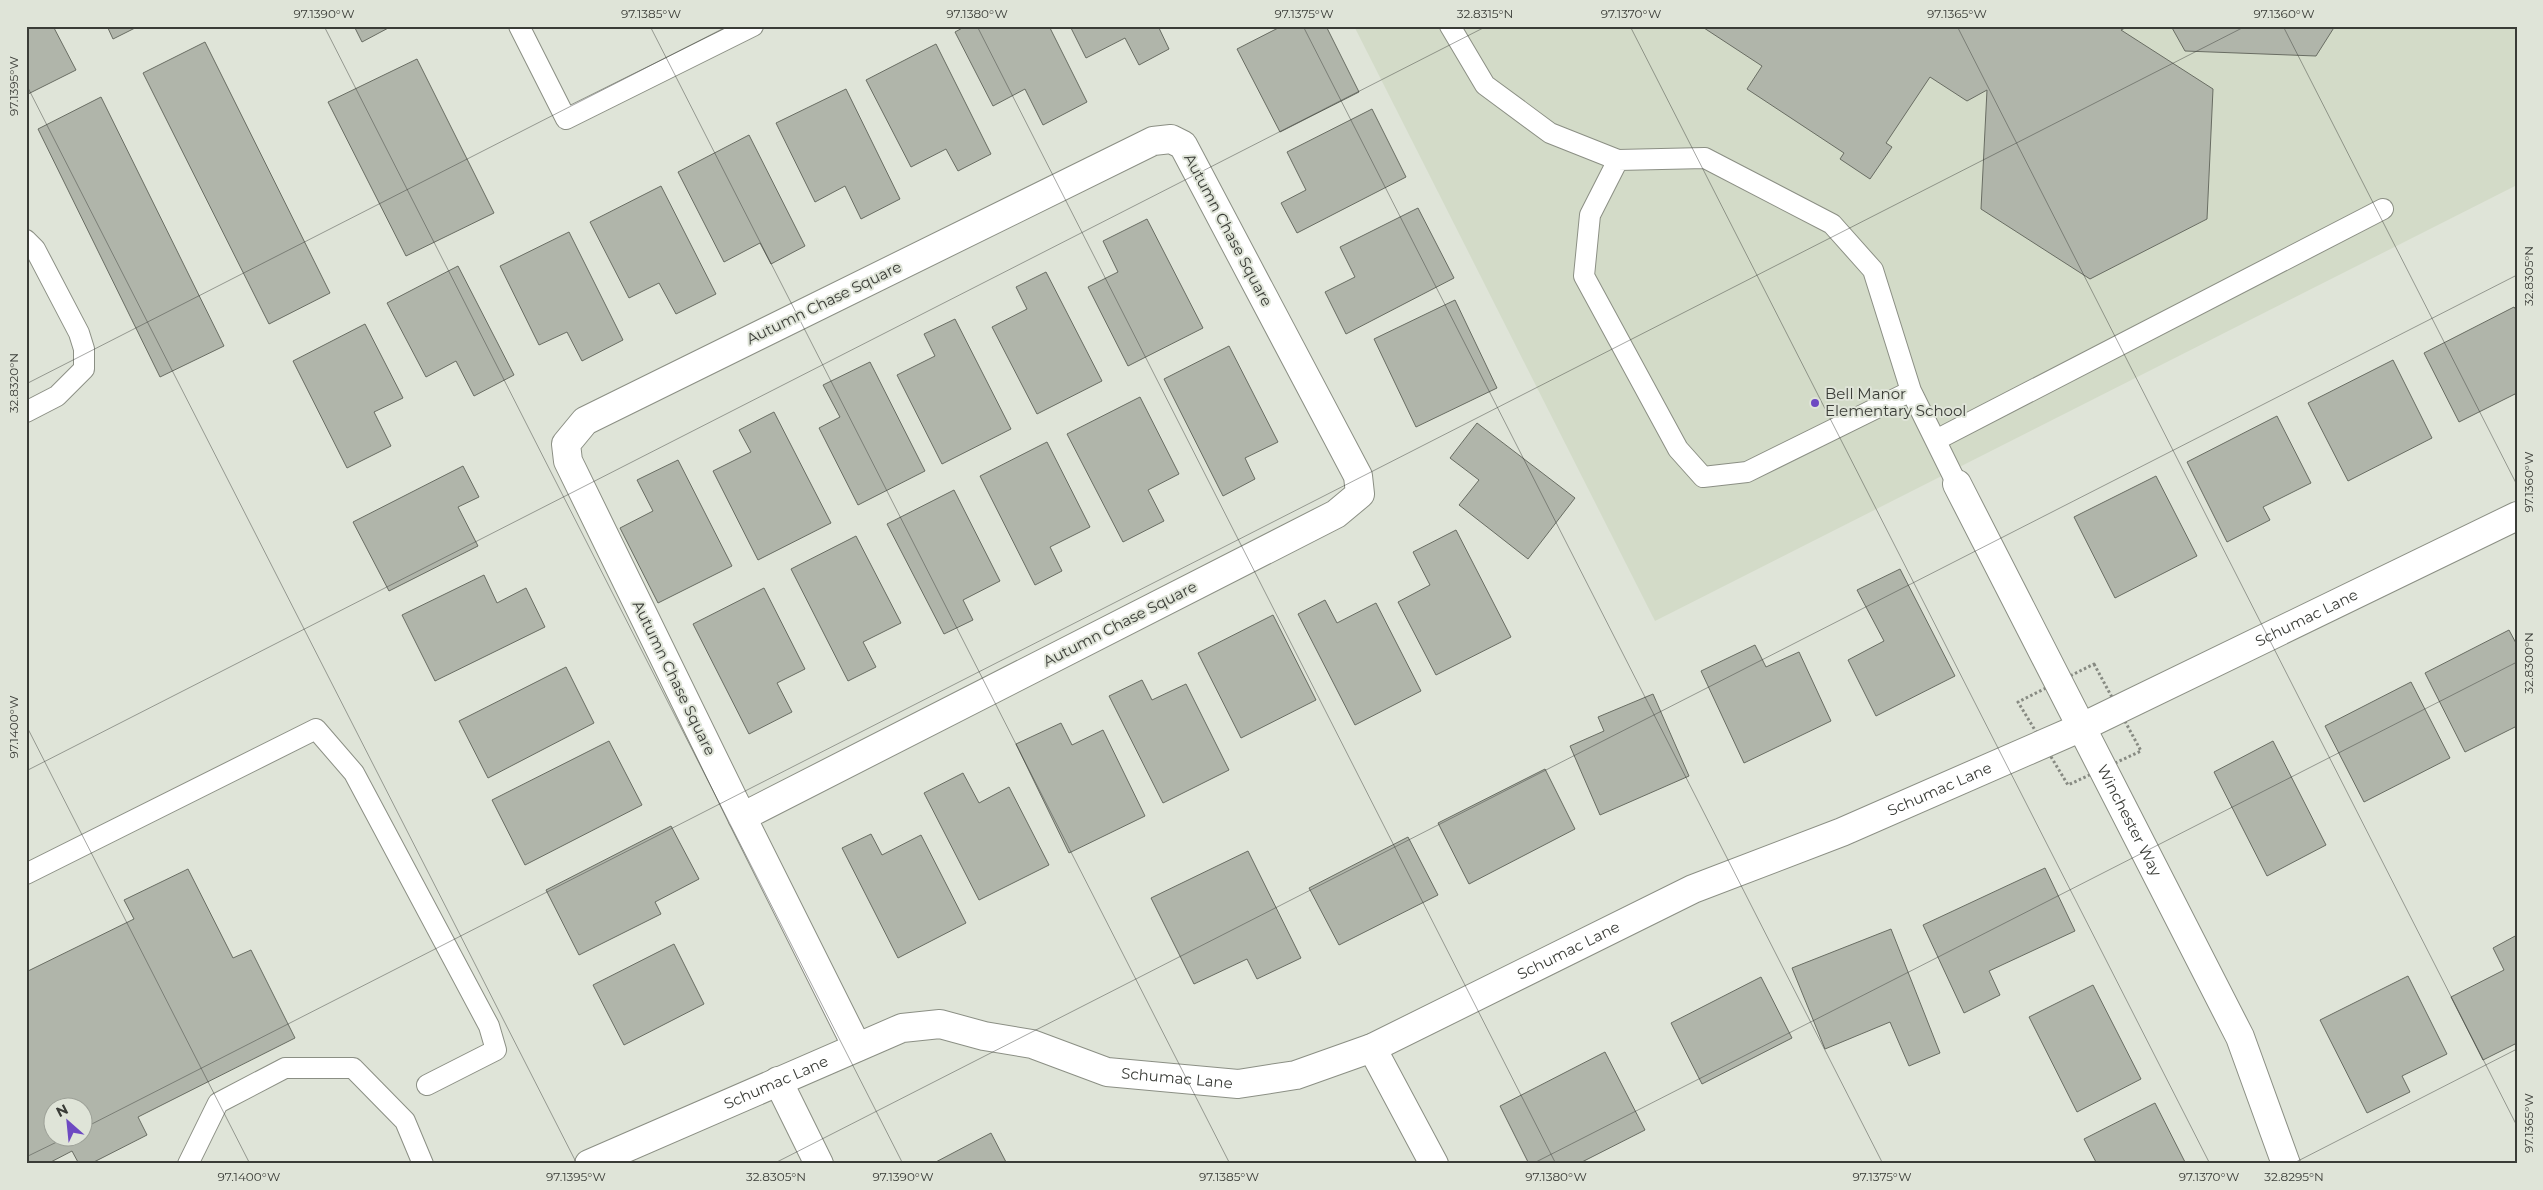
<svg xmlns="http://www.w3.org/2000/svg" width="2543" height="1190" font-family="Montserrat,sans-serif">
<rect width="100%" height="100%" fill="#dfe4d8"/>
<path fill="#d3dbc8" d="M1354,26h1163v159l-862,436z"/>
<path fill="#b0b5aa" stroke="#696d63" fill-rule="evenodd" d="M26,26h27l23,44 -50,25z
M107,26h32l-26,13z
M354,26h38l-30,16z
M966,26h83l38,76 -44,23 -18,-36 -32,17 -38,-74z
M1070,26h88l11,23 -30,16 -14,-27 -39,20z
M1282,26h44l33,66 -79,40 -43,-83z
M1701,26h428l-8,4 92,59 -6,130 -117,60 -109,-70 6,-119 -20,11 -37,-24 -44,66 6,4 -22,32 -30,-20 4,-6 -97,-64 15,-23z
M2171,26h164l-19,30 -131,-5z
M205,42l125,251 -61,31 -126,-251z
M936,44l55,110 -33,17 -12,-22 -35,18 -45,-87z
M417,59l77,154 -88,43 -78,-154z
M846,89l54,110 -39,20 -16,-33 -30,16 -39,-79z
M101,97l123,249 -64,31 -122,-248z
M1372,109l34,68 -109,56 -16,-30 25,-13 -19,-38z
M749,135l56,111 -34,18 -11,-21 -36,19 -46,-90z
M661,186l55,108 -40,20 -17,-31 -30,15 -39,-76z
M1418,208l36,70 -108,56 -21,-42 30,-15 -15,-30z
M1147,219l56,109 -75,38 -40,-79 30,-15 -15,-31z
M569,232l54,108 -41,21 -15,-29 -28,13 -39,-79z
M458,266l56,109 -40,21 -18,-35 -30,16 -39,-74z
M1046,272l56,109 -65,33 -45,-87 35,-18 -11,-22z
M1455,300l42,88 -81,39 -42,-88z
M2514,307l3,4v82l-58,29 -35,-69z
M955,319l56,110 -69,35 -45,-89 38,-19 -11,-22z
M365,324l38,74 -29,14 17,34 -44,22 -54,-107z
M1229,346l49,96 -33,16 10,21 -32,17 -59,-117z
M2393,360l39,78 -84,43 -40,-78z
M870,362l55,109 -67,34 -39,-77 21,-11 -17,-32z
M1140,397l39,77 -31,16 16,31 -41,21 -56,-108z
M774,412l57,111 -73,37 -45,-89 38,-19 -12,-22z
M2277,416l34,67 -48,24 7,13 -43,22 -40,-80z
M1477,423l98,75 -47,61 -69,-54 20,-25 -29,-22z
M1047,442l43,85 -40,20 12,24 -27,14 -55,-109z
M678,460l54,106 -74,37 -38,-75 33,-17 -16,-31z
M463,466l16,31 -21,10 20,39 -89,45 -36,-69z
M2156,476l41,80 -82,42 -41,-81z
M954,490l46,91 -37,19 10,20 -29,14 -57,-110z
M1456,530l55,107 -75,38 -38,-73 32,-17 -17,-33z
M856,536l45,87 -38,19 13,25 -28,14 -57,-112z
M1900,569l55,107 -79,40 -28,-56 36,-19 -27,-51z
M484,575l13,28 29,-15 19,39 -110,54 -33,-66z
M764,588l41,81 -28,14 15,29 -43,22 -56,-110z
M1325,600l12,23 39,-20 45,88 -66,34 -57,-111z
M1273,615l43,85 -75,38 -43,-85z
M2509,630l8,15v81l-52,26 -40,-79z
M1755,645l11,22 33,-15 32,69 -87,42 -43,-92z
M566,667l28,56 -106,55 -29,-57z
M1142,680l10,20 34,-16 43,86 -66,33 -54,-107z
M2411,682l39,76 -86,44 -39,-76z
M1653,694l36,82 -89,39 -30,-69 34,-15 -6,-14z
M1061,723l11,22 31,-15 42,86 -76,37 -53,-109z
M609,741l33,64 -117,60 -33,-65z
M2273,741l53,104 -59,31 -53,-104z
M1545,769l30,60 -106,55 -31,-61z
M963,773l16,30 30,-16 40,78 -70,35 -55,-107z
M671,826l28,53 -44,23 6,12 -82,41 -33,-65z
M871,834l11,21 39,-20 45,88 -68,35 -56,-110z
M1408,837l30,58 -99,50 -30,-57z
M1248,851l53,107 -44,21 -10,-20 -53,25 -43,-86z
M2045,868l30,63 -86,40 11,24 -36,18 -41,-88z
M188,869l45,89 18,-8 44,88 -157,79 9,18 -57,29h-11l-7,-13 -25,13h-21v-192l108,-53 -10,-19zM52,1108h30v30h-30z
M1891,929l49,124 -31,13 -19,-44 -65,27 -33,-81z
M2517,935v108l-34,17 -32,-63 53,-27 -11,-22z
M674,944l30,60 -80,41 -31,-60z
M2408,976l39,78 -45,22 8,16 -43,21 -47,-93z
M1761,977l31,61 -90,46 -31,-61z
M2093,985l48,94 -64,33 -48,-95z
M1605,1052l40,78 -67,34h-49l-29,-58z
M2155,1103l31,61h-89l-13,-25z
M991,1133l16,31h-75z"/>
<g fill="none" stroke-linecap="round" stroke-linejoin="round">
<defs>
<path id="service" d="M519,26l47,93 187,-93
M1450,26l35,59 65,48 68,27 87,-2 127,66 41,46 38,121 46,93
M1618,160l-28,55 -6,61 94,173 25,28 44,-5 164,-81
M26,240l9,9 44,84 5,16v20l-27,27 -31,16
M1936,440l447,-231
M26,874l290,-145 38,44 135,253 7,24 -69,35
M188,1164l30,-61 67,-35h68l52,53 18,43"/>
<g id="minor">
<path d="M1171,139l12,6 175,331 2,18 -24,20 -594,303 -174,-356 -2,-17 19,-23 568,-280z"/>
<path id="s1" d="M1957,484l283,553 46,127"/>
<path d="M742,817l115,230"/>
<path d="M778,1081l41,83"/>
</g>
<g id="tertiary">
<path d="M1372,1048l62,116"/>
<path id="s2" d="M589,1164l313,-136 38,-4 44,12 48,8 75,28 131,12 58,-9 76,-27 321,-159 149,-57 240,-105 435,-211"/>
</g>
</defs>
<use href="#service" stroke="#8b8f84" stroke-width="22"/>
<use href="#minor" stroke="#8b8f84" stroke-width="30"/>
<use href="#tertiary" stroke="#8b8f84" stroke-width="30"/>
<path stroke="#878a82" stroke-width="3" stroke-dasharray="2.5 2.5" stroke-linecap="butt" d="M2094,664l47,87 -73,34 -50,-83z"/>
<use href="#service" stroke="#fff" stroke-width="20"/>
<use href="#minor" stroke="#fff" stroke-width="28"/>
<use href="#tertiary" stroke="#fff" stroke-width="28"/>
</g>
<path fill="none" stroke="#3a3c37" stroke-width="1" stroke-opacity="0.45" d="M324,26l579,1138M650,26l580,1138M977,26l579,1138M1303,26l580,1138M1630,26l580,1138M1957,26l560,1100M2283,26l234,459M26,84l551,1080M26,384l702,-358M26,725l224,439M26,771l1461,-745M82,1129l2164,-1103M26,1157l39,-19M773,1164l1744,-889M1532,1164l985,-502M2292,1164l225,-115"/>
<circle fill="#6d49c2" stroke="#dfe4d8" stroke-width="2" cx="1815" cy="403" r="5"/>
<g text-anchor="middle" stroke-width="4" stroke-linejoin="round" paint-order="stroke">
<g font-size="15" fill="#3a3c37" stroke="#dfe4d8">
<text transform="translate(1228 230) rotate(62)" y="5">Autumn Chase Square</text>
<text transform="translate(824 303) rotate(-26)" y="5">Autumn Chase Square</text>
<text dy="5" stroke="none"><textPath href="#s2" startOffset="1854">Schumac Lane</textPath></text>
<text transform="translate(1120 624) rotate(-27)" y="5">Autumn Chase Square</text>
<text transform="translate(674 678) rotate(64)" y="5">Autumn Chase Square</text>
<text dy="5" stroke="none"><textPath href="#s2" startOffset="1449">Schumac Lane</textPath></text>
<text dy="5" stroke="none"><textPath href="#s1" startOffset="378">Winchester Way</textPath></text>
<text dy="5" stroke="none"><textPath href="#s2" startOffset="1044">Schumac Lane</textPath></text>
<text dy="5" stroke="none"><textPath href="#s2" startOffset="624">Schumac Lane</textPath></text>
<text dy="5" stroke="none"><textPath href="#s2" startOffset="204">Schumac Lane</textPath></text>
</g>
<g font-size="15" fill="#3a3c37" stroke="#dfe4d8" text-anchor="start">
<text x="1825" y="399">Bell Manor<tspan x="1825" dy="17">Elementary School</tspan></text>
</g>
</g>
<rect width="2543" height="1190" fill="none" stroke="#dfe4d8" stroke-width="55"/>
<g transform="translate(68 1122) rotate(333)"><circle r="24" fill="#dfe4d8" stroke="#9da198"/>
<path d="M0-4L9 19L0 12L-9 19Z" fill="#6d49c2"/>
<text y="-8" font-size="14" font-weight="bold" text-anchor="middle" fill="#3a3c37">N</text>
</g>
<rect x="28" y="28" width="2488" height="1134" fill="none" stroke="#3a3c37" stroke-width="2"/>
<g font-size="12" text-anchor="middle" fill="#3a3c37">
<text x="324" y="18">97.1390°W</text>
<text x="651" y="18">97.1385°W</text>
<text x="977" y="18">97.1380°W</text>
<text x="1304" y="18">97.1375°W</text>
<text x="1485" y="18">32.8315°N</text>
<text x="1631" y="18">97.1370°W</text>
<text x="1957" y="18">97.1365°W</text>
<text x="2284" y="18">97.1360°W</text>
<text transform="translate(14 86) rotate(-90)" y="4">97.1395°W</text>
<text transform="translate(2529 276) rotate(-90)" y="4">32.8305°N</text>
<text transform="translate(14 383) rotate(-90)" y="4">32.8320°N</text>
<text transform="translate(2529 482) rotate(-90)" y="4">97.1360°W</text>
<text transform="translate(2529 663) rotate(-90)" y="4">32.8300°N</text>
<text transform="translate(14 727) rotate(-90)" y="4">97.1400°W</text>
<text transform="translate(2529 1123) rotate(-90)" y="4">97.1365°W</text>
<text x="249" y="1181">97.1400°W</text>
<text x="576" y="1181">97.1395°W</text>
<text x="776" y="1181">32.8305°N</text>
<text x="903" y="1181">97.1390°W</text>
<text x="1229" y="1181">97.1385°W</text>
<text x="1556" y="1181">97.1380°W</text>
<text x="1882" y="1181">97.1375°W</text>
<text x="2209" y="1181">97.1370°W</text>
<text x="2294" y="1181">32.8295°N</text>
</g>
</svg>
